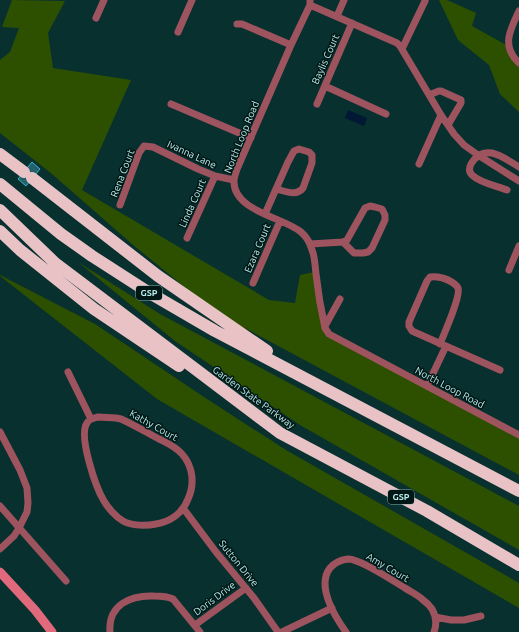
<svg xmlns="http://www.w3.org/2000/svg" width="519" height="632" font-family="Ubuntu,sans-serif">
<rect width="100%" height="100%" fill="#08302f"/>
<path fill="#2d5000" d="M12,0l53,1 -17,32 5,35 78,12 -49,110 187,110 26,3 5,-28 14,-3 13,60 192,104v39l-304,-163 -83,-68 -80,-70 -52,-41v-73l10,-8 9,-24 -17,-1z
M439,0h8l29,13 -4,13 36,20 11,18v48l-19,-18 -11,-29 -31,-25z
M78,262l82,52 359,192v44l-219,-125 -125,-84z
M0,275l95,49 112,75 79,51 233,133v25l-362,-209 -157,-123z"/>
<path fill="#001834" d="M348,110l19,8 -3,8 -19,-8z"/>
<path fill="#24616d" stroke="#39b2c8" d="M32,162l8,7 -14,17 -8,-7z"/>
<g fill="none" stroke-linecap="round" stroke-linejoin="round">
<path stroke="#9e545e" stroke-width="7" d="M310,0v5l-19,40 -54,124c-1,4 -3,8 -3,12 -1,30 49,36 67,51 6,5 9,11 11,18 3,7 3,16 4,24 2,18 5,36 9,54l4,6 190,101
M310,5l87,38 3,3 41,69 13,19 10,11 14,10 41,26
M519,11c-9,19 -18,35 0,52
M337,16l7,-16
M96,18l8,-18
M237,24h5l49,21
M178,32l14,-32
M402,49l23,-48
M325,86l61,28
M429,95l10,-4h2l20,9v3l-13,22
M171,104l80,34
M317,104l35,-81
M299,149l10,3 3,3v8l-9,25c-7,9 -18,3 -27,1l12,-27 6,-11z
M419,164l22,-49
M507,190c-10,-4 -27,-7 -35,-15 -3,-3 -3,-7 -1,-11 13,-22 32,-7 48,3
M120,205l19,-52 5,-7 9,1 45,22 17,7 19,4
M370,206l5,1 7,2 3,6v5l-13,28 -4,4 -5,1h-9l-11,-11 4,-2 18,-32z
M265,214l11,-25
M187,238l28,-62
M310,244l33,-2
M509,270l10,-24
M253,283l27,-62
M325,328v-2l15,-27
M440,344c4,-10 21,-48 18,-56 -2,-4 -6,-6 -10,-8 -6,-3 -11,-4 -18,-3l-3,4 -18,41v4l3,5 88,39
M68,372l23,47
M427,386l19,-40
M98,417l18,1 5,1c13,6 25,13 38,20 8,4 17,8 23,15 11,12 13,30 6,45 -5,14 -18,23 -32,25 -10,2 -24,2 -33,-3 -7,-4 -15,-13 -19,-20 -8,-13 -26,-65 -17,-78 2,-4 7,-5 11,-6z
M0,432l20,38 7,18 1,15 -1,9 -8,16 -5,8 -14,13
M0,506l66,75
M183,508l33,44 38,46 24,34
M435,617l16,3h13l17,-4
M195,625l51,-37
M110,632c-2,-27 20,-37 44,-36 6,0 13,0 19,3l27,33
M282,632l50,-24
M346,632c-11,-15 -30,-46 -16,-64 4,-5 11,-8 18,-9 13,0 45,22 57,29 6,4 13,7 18,12 3,2 7,6 9,9 4,7 5,15 2,23"/>
<path stroke="#e0697b" stroke-width="9" d="M0,572l35,38 17,22"/>
<path stroke="#e8c2c5" stroke-width="12" d="M0,154l24,18
M32,178l126,98 109,75
M0,184l61,50 31,22 56,36 67,39 304,160
M0,210l55,53 225,170 147,78 92,54
M0,231l20,19 74,59 85,57"/>
</g>
<g text-anchor="middle" stroke-width="3" stroke-linejoin="round" paint-order="stroke">
<g fill="#001716" stroke="#82aeab" stroke-width="1">
<rect x="136" y="286" width="26" height="14" rx="3"/>
<rect x="388" y="490" width="26" height="14" rx="3"/>
</g>
<g font-size="9" font-weight="bold" fill="#b9eeeb">
<text x="149" y="296">GSP</text>
<text x="401" y="500">GSP</text>
</g>
<g font-size="10" fill="#b9eeeb" stroke="#001716">
<text transform="translate(325 59) rotate(-66)" y="4">Baylis Court</text>
<text transform="translate(241 137) rotate(-68)" y="4">North Loop Road</text>
<text transform="translate(192 154) rotate(25)" y="4">Ivanna Lane</text>
<text transform="translate(122 173) rotate(-69)" y="4">Rena Court</text>
<text transform="translate(192 203) rotate(-66)" y="4">Linda Court</text>
<text transform="translate(257 248) rotate(-67)" y="4">Ezara Court</text>
<text transform="translate(450 387) rotate(28)" y="4">North Loop Road</text>
<text transform="translate(254 397) rotate(36)" y="4">Garden State Parkway</text>
<text transform="translate(154 425) rotate(29)" y="4">Kathy Court</text>
<text transform="translate(239 563) rotate(51)" y="4">Sutton Drive</text>
<text transform="translate(388 567) rotate(30)" y="4">Amy Court</text>
<text transform="translate(214 598) rotate(-37)" y="4">Doris Drive</text>
</g>
</g>
</svg>
